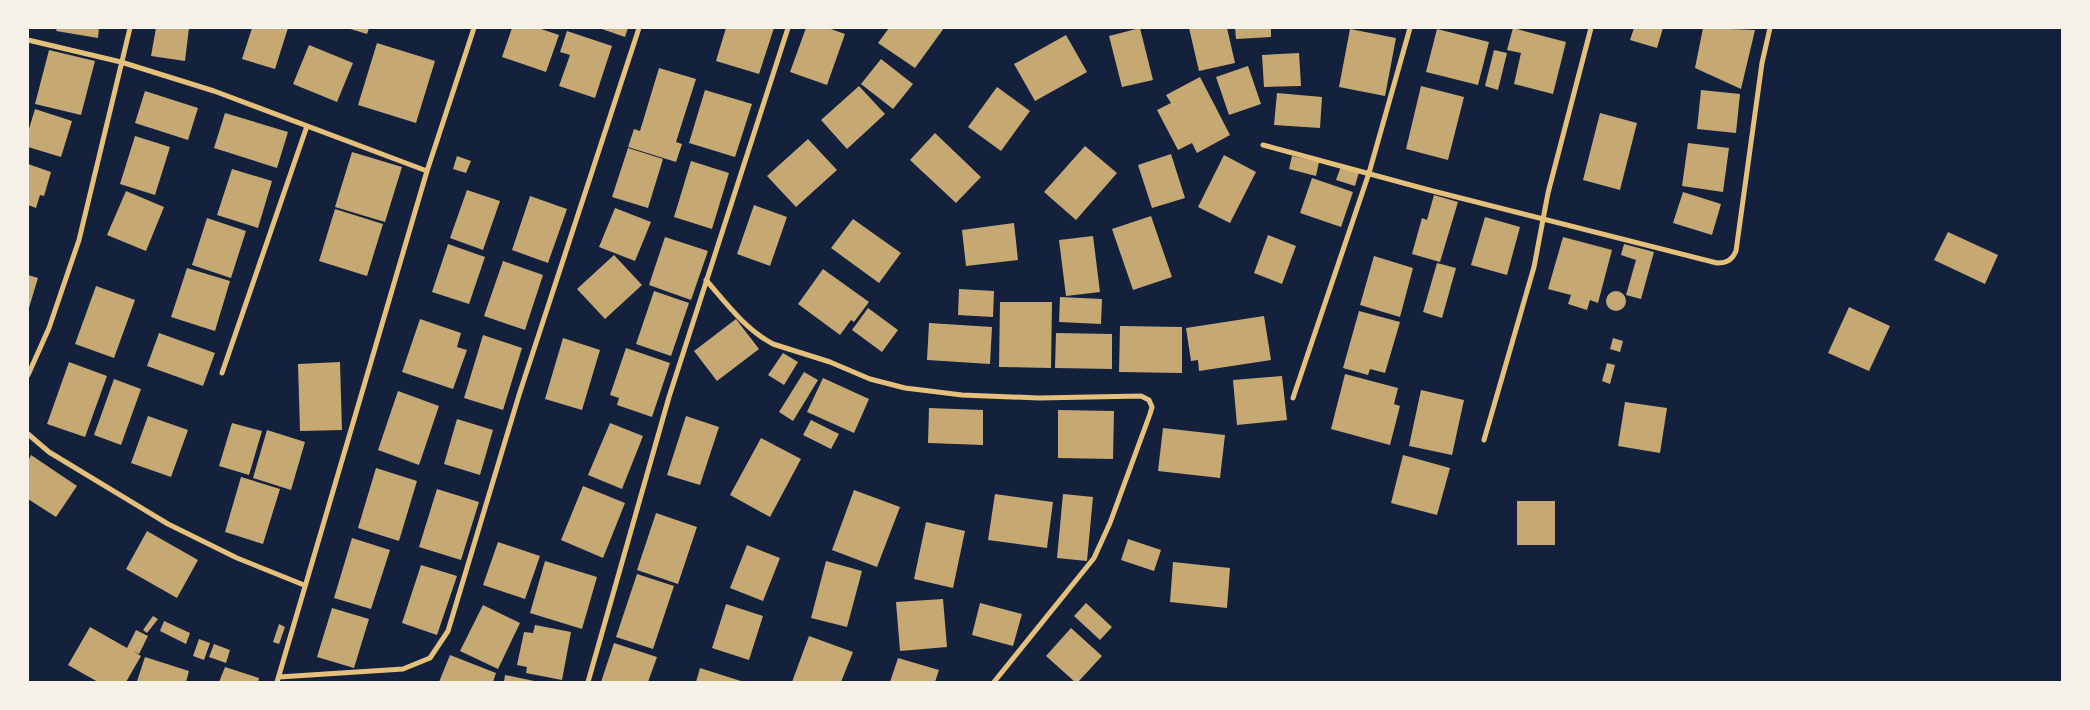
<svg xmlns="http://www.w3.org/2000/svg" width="2090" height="710" font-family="Commissioner,sans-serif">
<rect width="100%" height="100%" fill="#14213d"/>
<path fill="#c6a872" d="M57,28h42l-1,10 -42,-7z
M156,28h33l-4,33 -34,-5z
M252,28h36l-13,41 -33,-10z
M347,28h22l-2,6z
M512,28h26l21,7 -13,37 -44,-15z
M599,28h29l-3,9z
M726,28h48l-15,46 -43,-13z
M806,28h22l17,6 -18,51 -37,-13z
M889,28h55l-29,40 -37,-25z
M1140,28l13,52 -31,7 -13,-51z
M1189,28h38l8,35 -36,8z
M1235,28h36v9l-35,2z
M1513,28l53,14 -13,52 -39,-10 7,-31 -14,-3z
M1634,28h29l-6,20 -27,-8z
M1703,28l52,2 -14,59 -46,-21z
M1350,29l46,9 -11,58 -46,-9z
M1437,29l52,13 -11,43 -52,-13z
M567,31l45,15 -17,52 -36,-12 11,-31 -10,-3z
M1066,35l21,37 -52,29 -21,-37z
M377,43l58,18 -19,62 -58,-18z
M309,45l44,18 -16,39 -44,-18z
M49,50l46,11 -14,54 -46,-11z
M1494,50l13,3 -9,37 -13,-4z
M1299,53l2,33 -37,1 -2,-32z
M881,59l32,25 -20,25 -32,-25z
M1248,66l13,38 -32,11 -13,-38z
M659,68l37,11 -20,63 6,2 -6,18 -48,-15 6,-18 6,2z
M1200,77l30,58 -33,18 -5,-10 -14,7 -21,-40 14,-7 -5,-8z
M859,86l26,28 -38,35 -26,-29z
M1421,86l43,11 -16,63 -42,-11z
M997,87l33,24 -29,40 -33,-24z
M705,90l47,14 -17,53 -46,-14z
M1701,90l39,4 -4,39 -39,-4z
M145,91l53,17 -10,32 -53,-17z
M1277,93l45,4 -2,31 -46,-3z
M35,109l37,12 -11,36 -33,-10v-15z
M225,113l63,19 -11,36 -63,-20z
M1600,113l37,10 -17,67 -37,-10z
M935,133l46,44 -25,26 -46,-43z
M135,136l35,11 -15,48 -35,-11z
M808,139l29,31 -41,37 -29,-31z
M1688,143l41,5 -6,44 -41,-6z
M1085,146l32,27 -41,47 -32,-28z
M628,148l35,11 -15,49 -36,-11z
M352,152l50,15 -17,55 -50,-15z
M1171,154l14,44 -33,10 -14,-43z
M1224,155l32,17 -26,51 -32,-16z
M457,156l14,5 -5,12 -13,-4z
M1292,156l27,6 -3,14 -27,-7z
M691,161l38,12 -17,56 -38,-12z
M28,164l23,8 -7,24 -4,-1 -4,13 -8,-3z
M1341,166l18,6 -4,14 -19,-6z
M232,169l40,12 -14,47 -41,-13z
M1312,178l41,14 -12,35 -41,-14z
M467,190l33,11 -17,49 -33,-12z
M126,191l38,16 -18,44 -39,-16z
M1683,192l38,12 -9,31 -39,-12z
M1434,195l24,7 -18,60 -28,-8 10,-36 5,2z
M530,196l37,13 -19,54 -36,-13z
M754,205l33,12 -17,49 -33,-12z
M615,208l36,14 -16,39 -36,-14z
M335,209l48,15 -16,52 -48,-15z
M1151,216l21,61 -39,13 -21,-61z
M1485,217l35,10 -13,48 -36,-10z
M207,218l39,13 -15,47 -39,-13z
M853,219l48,34 -22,30 -48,-35z
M1014,223l4,37 -52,6 -4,-36z
M1948,232l50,23 -13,29 -51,-24z
M1268,235l28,11 -14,38 -28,-11z
M1093,236l7,56 -34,4 -7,-56z
M665,237l43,14 -17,49 -42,-15z
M1563,237l49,13 -14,53 -8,-3 -3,10 -19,-6 3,-9 -23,-6z
M448,244l37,13 -16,47 -37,-12z
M1624,244l30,8 -13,47 -15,-4 10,-35 -15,-5z
M614,255l28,30 -37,34 -28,-30z
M1374,256l39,12 -13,49 -40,-12z
M503,261l40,14 -18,55 -41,-14z
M1437,263l19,5 -14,50 -19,-6z
M187,268l43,13 -15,50 -44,-14z
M823,269l46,33 -15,20 -3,-2 -11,15 -42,-31z
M28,275l10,3 -10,33z
M96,286l39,14 -21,58 -39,-14z
M959,289l35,2 -1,26 -35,-2z
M654,291l35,12 -18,53 -35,-12z
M1606 301a10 10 0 1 1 20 0a10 10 0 1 1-20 0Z
M1060,297l42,2 -1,25 -42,-2z
M1000,302h52l-1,66 -52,-1z
M1849,307l41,19 -21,45 -41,-18z
M868,308l30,22 -16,22 -30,-22z
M1359,311l41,11 -15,51 -15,-4 -2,6 -25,-7z
M1264,316l7,44 -72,11 -1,-11 -7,1 -5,-33z
M420,319l41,14 -4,14 10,3 -14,39 -51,-17z
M736,319l23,30 -42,32 -23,-30z
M929,323l63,4 -2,37 -63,-4z
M1120,326l62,1v46l-63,-1z
M159,333l56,20 -12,33 -56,-20z
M1056,333l56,1v35l-57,-1z
M483,335l39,13 -19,62 -39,-12z
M563,338l37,12 -18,60 -37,-11z
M1613,338l10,3 -3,11 -10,-3z
M626,348l44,15 -18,54 -35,-12 2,-7 -9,-3z
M783,353l15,9 -14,23 -16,-10z
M69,362l38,14 -22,61 -38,-13z
M340,362l2,68 -42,1 -2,-67z
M1607,363l8,2 -5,19 -8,-3z
M804,372l14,8 -25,41 -14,-9z
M1345,374l53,14 -4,16 6,2 -10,39 -59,-16z
M1282,376l5,44 -50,5 -4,-45z
M823,378l46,21 -15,34 -47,-21z
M114,379l27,10 -20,56 -27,-10z
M1421,390l43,10 -12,55 -43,-9z
M398,391l41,15 -20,59 -41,-15z
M1625,402l42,6 -7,45 -42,-7z
M929,408l54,2v35l-55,-2z
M1058,410l56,1 -1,48 -55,-1z
M148,416l40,14 -17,47 -40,-14z
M686,416l33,11 -19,58 -33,-10z
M457,419l36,11 -13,45 -36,-11z
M811,420l28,14 -8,15 -28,-14z
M232,423l30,8 -13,44 -30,-9z
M610,423l33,13 -21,53 -34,-14z
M1163,428l62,7 -5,43 -62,-7z
M267,430l38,12 -14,48 -38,-12z
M761,438l40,21 -31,58 -40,-22z
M31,455l46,31 -21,31 -28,-18v-38z
M1403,455l47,13 -13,47 -46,-12z
M376,468l41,13 -18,60 -41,-13z
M241,477l39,12 -17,55 -38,-12z
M583,486l42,17 -22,55 -42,-18z
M437,489l42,13 -18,58 -42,-13z
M854,490l46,17 -23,60 -45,-17z
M995,494l58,8 -6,46 -59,-8z
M1063,494l30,3 -6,64 -30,-3z
M1517,501h38v44h-38z
M656,513l41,14 -19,57 -41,-14z
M926,522l39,9 -12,57 -39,-9z
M147,531l51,29 -21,38 -51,-29z
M352,538l38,12 -19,59 -37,-11z
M1128,539l33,11 -7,21 -33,-11z
M498,542l42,14 -15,43 -42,-14z
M747,545l33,13 -17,43 -33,-13z
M545,561l52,16 -15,52 -52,-16z
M826,561l36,10 -15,56 -36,-9z
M1173,562l57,6 -3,40 -57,-6z
M421,565l36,11 -20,59 -35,-12z
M637,574l37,12 -21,63 -37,-12z
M943,599l4,48 -47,4 -4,-49z
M980,603l42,11 -9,32 -41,-11z
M1086,603l26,24 -12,13 -26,-24z
M726,604l37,12 -14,44 -37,-12z
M483,605l37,18 -22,46 -38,-18z
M332,608l37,11 -15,49 -37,-11z
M153,616l5,3 -11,14 -4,-3z
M164,621l26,12 -4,11 -26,-13z
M279,624l6,3 -6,17 -6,-2z
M535,625l36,7 -9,48 -36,-7 1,-6 -10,-2 7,-33 9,1z
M90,627l37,21 9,-18 12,6 -9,18 -6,-3 8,5 -15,26h-28l-30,-17z
M1071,628l31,28 -24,26h-3l-29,-26z
M809,636l44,16 -12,30h-49z
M199,639l11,4 -6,17 -11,-4z
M614,643l43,14 -9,25h-47z
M214,644l16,6 -4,13 -17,-6z
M450,655l46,18 -3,9h-54z
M145,657l44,14 -3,11h-42l-7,-1z
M898,658l41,12 -4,12h-45z
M225,667l34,11 -1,4h-39z
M700,668l44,14h-48z
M505,675l34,7h-35z"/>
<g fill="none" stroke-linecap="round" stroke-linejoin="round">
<path stroke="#e5c07b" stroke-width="5" d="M28,40l93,22 93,29 213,80
M1263,145l166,45 288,73c10,0 15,-3 19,-12l26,-188 8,-35
M706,280c20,23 40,50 67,64l57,18 40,17 35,9 57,7 77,3 102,-2 8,4 3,7 -2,7 -40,109 -16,35 -100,124
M222,373l85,-247
M28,375l21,-47 30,-88 51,-212
M1293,398l76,-225 41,-145
M28,434l21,18 119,72 69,34 67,27
M1484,440l50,-173 14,-74 43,-165
M279,677l124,-8 27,-11 18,-27 71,-236 120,-367
M277,682l150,-511 47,-143
M588,682l81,-285 119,-369"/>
</g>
<rect width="2090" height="710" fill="none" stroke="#f6f1e7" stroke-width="58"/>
</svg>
